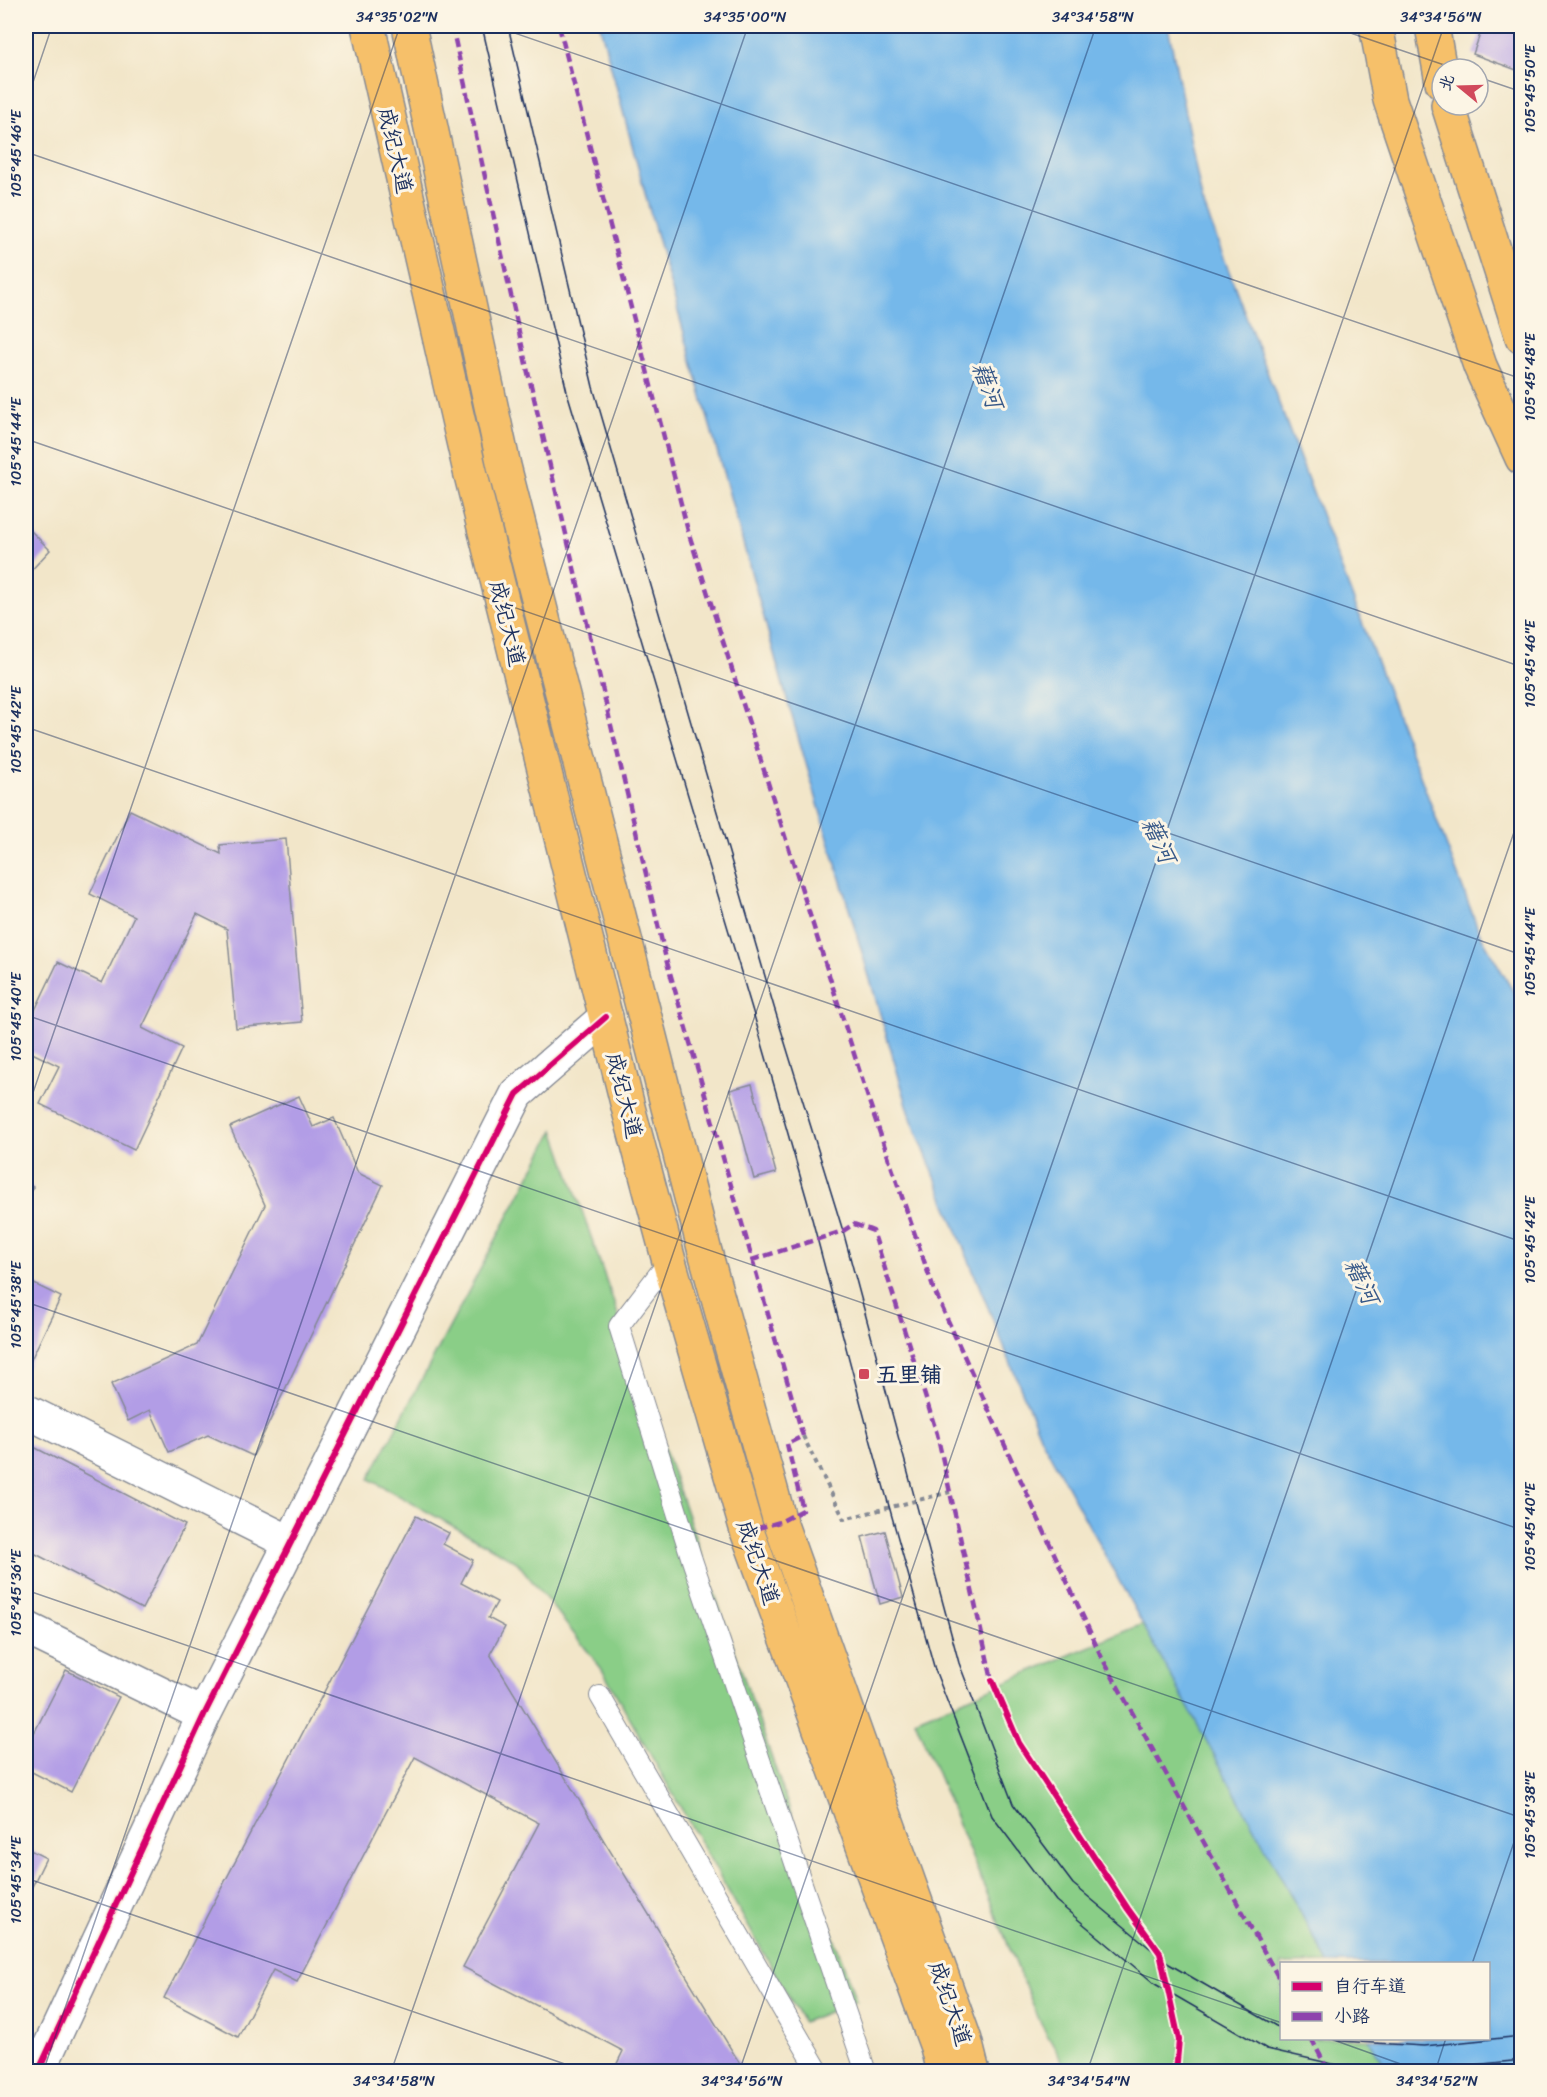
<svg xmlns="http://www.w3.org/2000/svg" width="1547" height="2097" font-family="Sriracha,'LXGW WenKai TC',sans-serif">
<rect width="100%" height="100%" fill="#fcf5e5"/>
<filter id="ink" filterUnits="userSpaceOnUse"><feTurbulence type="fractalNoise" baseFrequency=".0167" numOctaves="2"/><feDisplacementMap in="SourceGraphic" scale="12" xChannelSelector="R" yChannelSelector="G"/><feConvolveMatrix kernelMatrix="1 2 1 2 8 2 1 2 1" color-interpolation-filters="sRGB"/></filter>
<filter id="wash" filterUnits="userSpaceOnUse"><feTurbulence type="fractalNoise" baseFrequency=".008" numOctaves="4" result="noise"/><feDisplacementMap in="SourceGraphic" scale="24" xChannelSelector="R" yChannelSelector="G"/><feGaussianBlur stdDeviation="1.35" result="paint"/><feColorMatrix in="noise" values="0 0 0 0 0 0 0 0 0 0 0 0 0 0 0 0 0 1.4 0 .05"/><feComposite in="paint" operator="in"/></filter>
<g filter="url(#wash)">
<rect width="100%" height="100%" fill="#f2e6c9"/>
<path fill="#8ace87" stroke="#527e72" stroke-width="1.5" d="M554,1130l302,871 -53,21 -202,-354 -84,-106 -148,-83z
M1143,1624l185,339 -46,1v74l87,1 18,32h-319l-27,-47 -126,-304z"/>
<path fill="#74b8ea" stroke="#4874a4" stroke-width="1.5" d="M600,26h568l34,174 278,734 41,71v1066h-134l-18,-32 119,-1v-74l-160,-1 -287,-525 -130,-320 -127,-429 -132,-470z"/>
<g id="blocks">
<path fill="#b29de6" d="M1483,26h39v46l-49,-18z
M26,526l24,24 -24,26z
M130,810l91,44 -1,-9 66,-6 16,183 -66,6 -9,-99 -30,-15 -55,114 40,20 -48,102 -94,-46 19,-38 -33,-16v-21l32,-67 44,21 32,-67 -44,-22z
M752,1084l24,89 -22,6 -24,-89z
M299,1096l14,31 21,-9 24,55 25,12 -130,271 -45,-21 -39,17 -19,-42 -22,11 -17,-37 86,-39 68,-140 -35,-78z
M26,1183l7,4 -7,15z
M26,1280l35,17 -35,73z
M26,1443l159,82 -43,84 -116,-60z
M416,1516l33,17 -6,11 30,16 -12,23 36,19 -9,16 17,9 -15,27 255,418h-132l10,-21 -160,-84 76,-144 -124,-66 -118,225 -24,-12 -35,67 -74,-39z
M885,1531l18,66 -23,7 -18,-67z
M66,1670l53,27 -48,95 -45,-23v-20z
M26,1848l20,10 -20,41z"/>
</g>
</g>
<g filter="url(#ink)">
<use href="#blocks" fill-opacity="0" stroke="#868a94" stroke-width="1.5"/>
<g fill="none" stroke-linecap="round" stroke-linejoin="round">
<defs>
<path id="lane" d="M669,1261l-50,65 73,234 174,512
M600,1696l219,376"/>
<path id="street" d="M26,1411l265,132
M26,1628l178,87
M38,2072l166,-357 313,-621 89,-77"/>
<path id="primary" d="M368,26l101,441 160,644 40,150 78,270 190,516 6,25
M409,26l95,440 200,782 76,274 185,518 8,32"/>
<path id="highway" d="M1376,26l14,74 90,266 42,92
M1432,26l10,56
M1448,105l74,232"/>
</defs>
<use href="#lane" stroke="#868a94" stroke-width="22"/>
<use href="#street" stroke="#868a94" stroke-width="36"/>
<use href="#primary" stroke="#868a94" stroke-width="36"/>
<use href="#highway" stroke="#868a94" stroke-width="36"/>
<path stroke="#868a94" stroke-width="4" stroke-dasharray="4.5 4.5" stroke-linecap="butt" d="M803,1436l41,83 106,-27"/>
<use href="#lane" stroke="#fff" stroke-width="20"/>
<use href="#street" stroke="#fff" stroke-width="33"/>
<use href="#primary" stroke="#f6c06b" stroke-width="33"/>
<use href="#highway" stroke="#f6c06b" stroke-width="33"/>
<path stroke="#1b2f5e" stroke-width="1.5" d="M482,26l85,366 186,620 54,188 64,242 64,228 57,146 64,85 99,83 112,65 70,16 87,5 98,-10
M508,26l85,361 181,620 69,224 116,432 54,141 60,80 96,80 107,62 6,2
M1328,2038l13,3 83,5 98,-10"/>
<path stroke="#8e44ad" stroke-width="4.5" stroke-dasharray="9 4.5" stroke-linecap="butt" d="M452,26l74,338 140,595 137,477 -16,8 16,66 -23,12 -33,9
M559,26l129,505 181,570 65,189 167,366 181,328
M752,1260l91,-29 11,-7 19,7 64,203 55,246
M1311,2038l18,34"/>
<defs>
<path id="cycleway" d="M992,1680l27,63 109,166 32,44 19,87 -3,32
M38,2072l166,-357 313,-621 89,-77"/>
</defs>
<use href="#cycleway" stroke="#fcf5e5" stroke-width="10"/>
<use href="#cycleway" stroke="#d6006c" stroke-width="6"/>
</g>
</g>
<path fill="none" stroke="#1b2f5e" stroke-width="1.5" stroke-opacity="0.45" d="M494,26l1028,353M1330,26l126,43M1478,77l44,15M26,103l26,-77M26,152l1496,515M26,439l1496,516M26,727l1496,515M26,1015l1496,515M26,1113l374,-1087M26,1302l1496,516M26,1590l1256,433M26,1878l562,194M1472,1964l50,-145M1328,2038l95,34M43,2072l705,-2046M391,2072l705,-2046M739,2072l705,-2046M1087,2072l435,-1263M1435,2072l11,-34"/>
<rect fill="#d1495b" stroke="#fcf5e5" stroke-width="2" x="858" y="1368" width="12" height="12" rx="3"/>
<g text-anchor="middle" stroke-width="6" stroke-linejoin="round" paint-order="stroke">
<g font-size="22" fill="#1b2f5e" stroke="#fcf5e5">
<text transform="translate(396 150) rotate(77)" y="8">成纪大道</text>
<text transform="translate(508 623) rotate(76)" y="8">成纪大道</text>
<text transform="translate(625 1095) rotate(76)" y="8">成纪大道</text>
<text transform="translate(759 1562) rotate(71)" y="8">成纪大道</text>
<text transform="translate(951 2003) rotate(71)" y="8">成纪大道</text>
</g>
<g font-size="22" font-weight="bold" fill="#1b2f5e" stroke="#fcf5e5" text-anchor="start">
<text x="876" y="1382">五里铺</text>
</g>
<g font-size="24" font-style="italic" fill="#365888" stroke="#fcf5e5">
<text transform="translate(988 385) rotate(71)" y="8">藉河</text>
<text transform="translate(1159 840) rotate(65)" y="8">藉河</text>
<text transform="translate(1362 1281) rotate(65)" y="8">藉河</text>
</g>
</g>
<rect width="1547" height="2097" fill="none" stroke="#fcf5e5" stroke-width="66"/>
<rect x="1280" y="1962" width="210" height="78" fill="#fcf5e5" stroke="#a2a6af" stroke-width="1.5"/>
<rect x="1292" y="1982" width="30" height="9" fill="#d6006c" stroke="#a2a6af" stroke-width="1.5"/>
<text x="1334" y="1992" font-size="18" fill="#1b2f5e">自行车道</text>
<rect x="1292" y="2012" width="30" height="9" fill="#8e44ad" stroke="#a2a6af" stroke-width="1.5"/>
<text x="1334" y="2022" font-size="18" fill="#1b2f5e">小路</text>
<g transform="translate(1460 87) rotate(289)"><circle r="28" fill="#fcf5e5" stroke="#a2a6af" stroke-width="1.5"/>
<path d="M0-4.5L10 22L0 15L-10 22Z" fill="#d1495b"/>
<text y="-9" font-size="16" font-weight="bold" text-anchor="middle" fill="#1b2f5e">北</text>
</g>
<rect x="33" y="33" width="1481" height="2031" fill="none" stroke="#1b2f5e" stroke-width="2"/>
<g font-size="15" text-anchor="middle" fill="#1b2f5e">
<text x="397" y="22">34°35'02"N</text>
<text x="745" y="22">34°35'00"N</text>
<text x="1093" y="22">34°34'58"N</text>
<text x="1441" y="22">34°34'56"N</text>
<text transform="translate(1530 89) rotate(-90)" y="5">105°45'50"E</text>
<text transform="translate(16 154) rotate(-90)" y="5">105°45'46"E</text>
<text transform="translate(1530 377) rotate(-90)" y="5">105°45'48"E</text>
<text transform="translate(16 442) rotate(-90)" y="5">105°45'44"E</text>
<text transform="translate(1530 664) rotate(-90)" y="5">105°45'46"E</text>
<text transform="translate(16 730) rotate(-90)" y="5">105°45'42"E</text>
<text transform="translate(1530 952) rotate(-90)" y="5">105°45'44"E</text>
<text transform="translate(16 1017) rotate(-90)" y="5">105°45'40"E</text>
<text transform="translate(1530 1240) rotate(-90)" y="5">105°45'42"E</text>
<text transform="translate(16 1305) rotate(-90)" y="5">105°45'38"E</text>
<text transform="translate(1530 1527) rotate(-90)" y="5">105°45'40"E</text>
<text transform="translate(16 1593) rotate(-90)" y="5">105°45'36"E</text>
<text transform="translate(1530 1815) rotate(-90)" y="5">105°45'38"E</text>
<text transform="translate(16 1880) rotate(-90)" y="5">105°45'34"E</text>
<text x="394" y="2086">34°34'58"N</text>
<text x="742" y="2086">34°34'56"N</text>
<text x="1089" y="2086">34°34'54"N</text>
<text x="1437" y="2086">34°34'52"N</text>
</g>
</svg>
